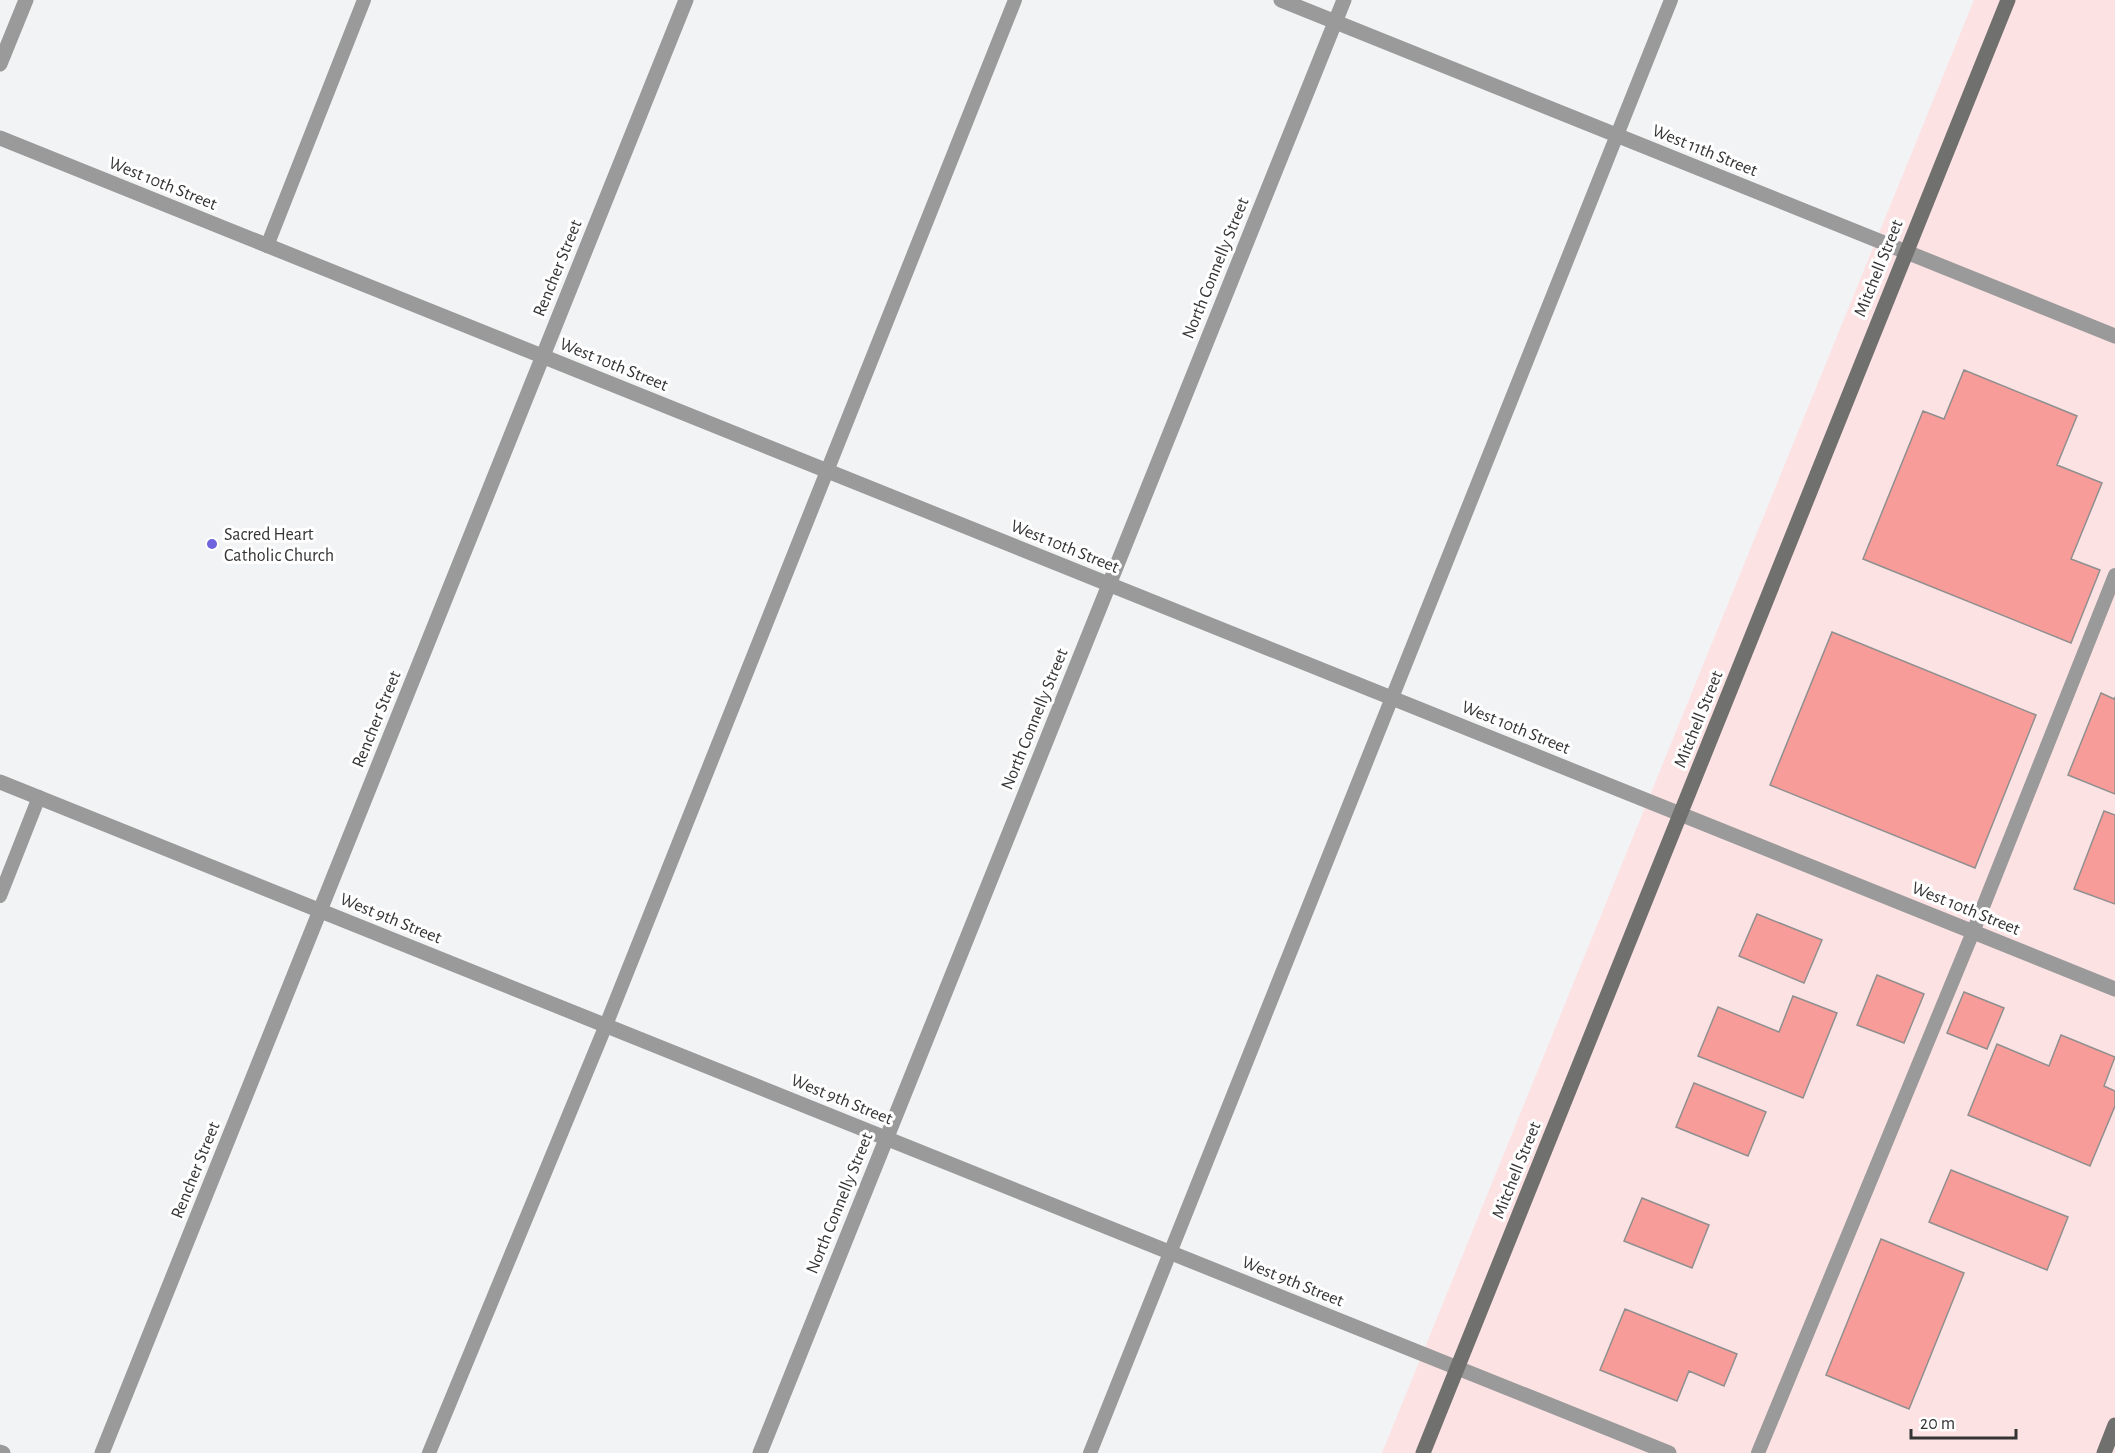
<svg xmlns="http://www.w3.org/2000/svg" width="2115" height="1453" font-family="'Alegreya Sans',sans-serif">
<rect width="100%" height="100%" fill="#f2f3f4"/>
<path fill="#fde2e4" d="M1974,0h141v1453h-733z"/>
<path fill="#f89c99" stroke="#908f8f" stroke-width="1.5" d="M1964,370l113,46 -20,49 45,18 -31,76 29,11 -29,73 -208,-84 60,-148 21,8z
M1832,632l204,83 -61,153 -205,-83z
M2101,693l13,6 1,-2v97l-47,-19z
M2104,811l11,4v89l-41,-15z
M1757,914l65,26 -18,43 -65,-27z
M1877,975l47,19 -20,49 -47,-18z
M1964,992l40,16 -17,41 -40,-16z
M1793,996l44,17 -34,85 -105,-42 20,-49 61,25z
M2061,1035l54,22 -11,29 11,5v15l-25,60 -122,-51 29,-71 52,22z
M1694,1083l72,29 -18,44 -72,-29z
M1951,1170l117,47 -21,53 -118,-48z
M1642,1198l67,27 -17,43 -68,-27z
M1881,1239l83,34 -55,136 -83,-34z
M1625,1309l112,45 -13,32 -35,-15 -12,30 -77,-31z"/>
<g fill="none" stroke-linecap="round" stroke-linejoin="round">
<path stroke="#9a9a9a" stroke-width="14" d="M267,246l97,-246
M0,896l39,-99
M429,1453l177,-428 409,-1025
M1090,1453l581,-1453
M1758,1453l215,-521 142,-357"/>
<path stroke="#9a9a9a" stroke-width="15" d="M1281,0l834,336
M0,64l26,-64
M0,138l2115,851
M0,782l1669,671
M0,1452l3,1
M102,1453l584,-1453
M760,1453l584,-1453"/>
<path stroke="#70706f" stroke-width="15" d="M1423,1453l585,-1453
M2104,1453l11,-28"/>
</g>
<circle fill="#6e64de" stroke="#fff" stroke-width="2" cx="212" cy="544" r="6"/>
<g text-anchor="middle" stroke-width="6" stroke-linejoin="round" paint-order="stroke">
<g font-size="18" fill="#343434" stroke="#fff">
<text transform="translate(1705 150) rotate(22)" y="6">West 11th Street</text>
<text transform="translate(163 183) rotate(22)" y="6">West 10th Street</text>
<text transform="translate(557 268) rotate(-68)" y="6">Rencher Street</text>
<text transform="translate(1215 268) rotate(-68)" y="6">North Connelly Street</text>
<text transform="translate(1878 268) rotate(-68)" y="6">Mitchell Street</text>
<text transform="translate(614 364) rotate(22)" y="6">West 10th Street</text>
<text transform="translate(1065 546) rotate(22)" y="6">West 10th Street</text>
<text transform="translate(376 719) rotate(-68)" y="6">Rencher Street</text>
<text transform="translate(1034 719) rotate(-68)" y="6">North Connelly Street</text>
<text transform="translate(1698 719) rotate(-68)" y="6">Mitchell Street</text>
<text transform="translate(1516 727) rotate(22)" y="6">West 10th Street</text>
<text transform="translate(1966 908) rotate(22)" y="6">West 10th Street</text>
<text transform="translate(391 918) rotate(22)" y="6">West 9th Street</text>
<text transform="translate(842 1099) rotate(22)" y="6">West 9th Street</text>
<text transform="translate(195 1170) rotate(-68)" y="6">Rencher Street</text>
<text transform="translate(1516 1170) rotate(-68)" y="6">Mitchell Street</text>
<text transform="translate(839 1203) rotate(-68)" y="6">North Connelly Street</text>
<text transform="translate(1293 1281) rotate(22)" y="6">West 9th Street</text>
</g>
<g font-size="18" fill="#343434" stroke="#fff" text-anchor="start">
<text x="224" y="540">Sacred Heart<tspan x="224" dy="21">Catholic Church</tspan></text>
</g>
</g>
<path d="M1911 1429v9h105v-9" fill="none" stroke="#343434" stroke-width="3"/>
<text x="1920" y="1429" font-size="18" fill="#343434" stroke="#ffffff" stroke-width="4.5" paint-order="stroke">20 m</text>
</svg>
